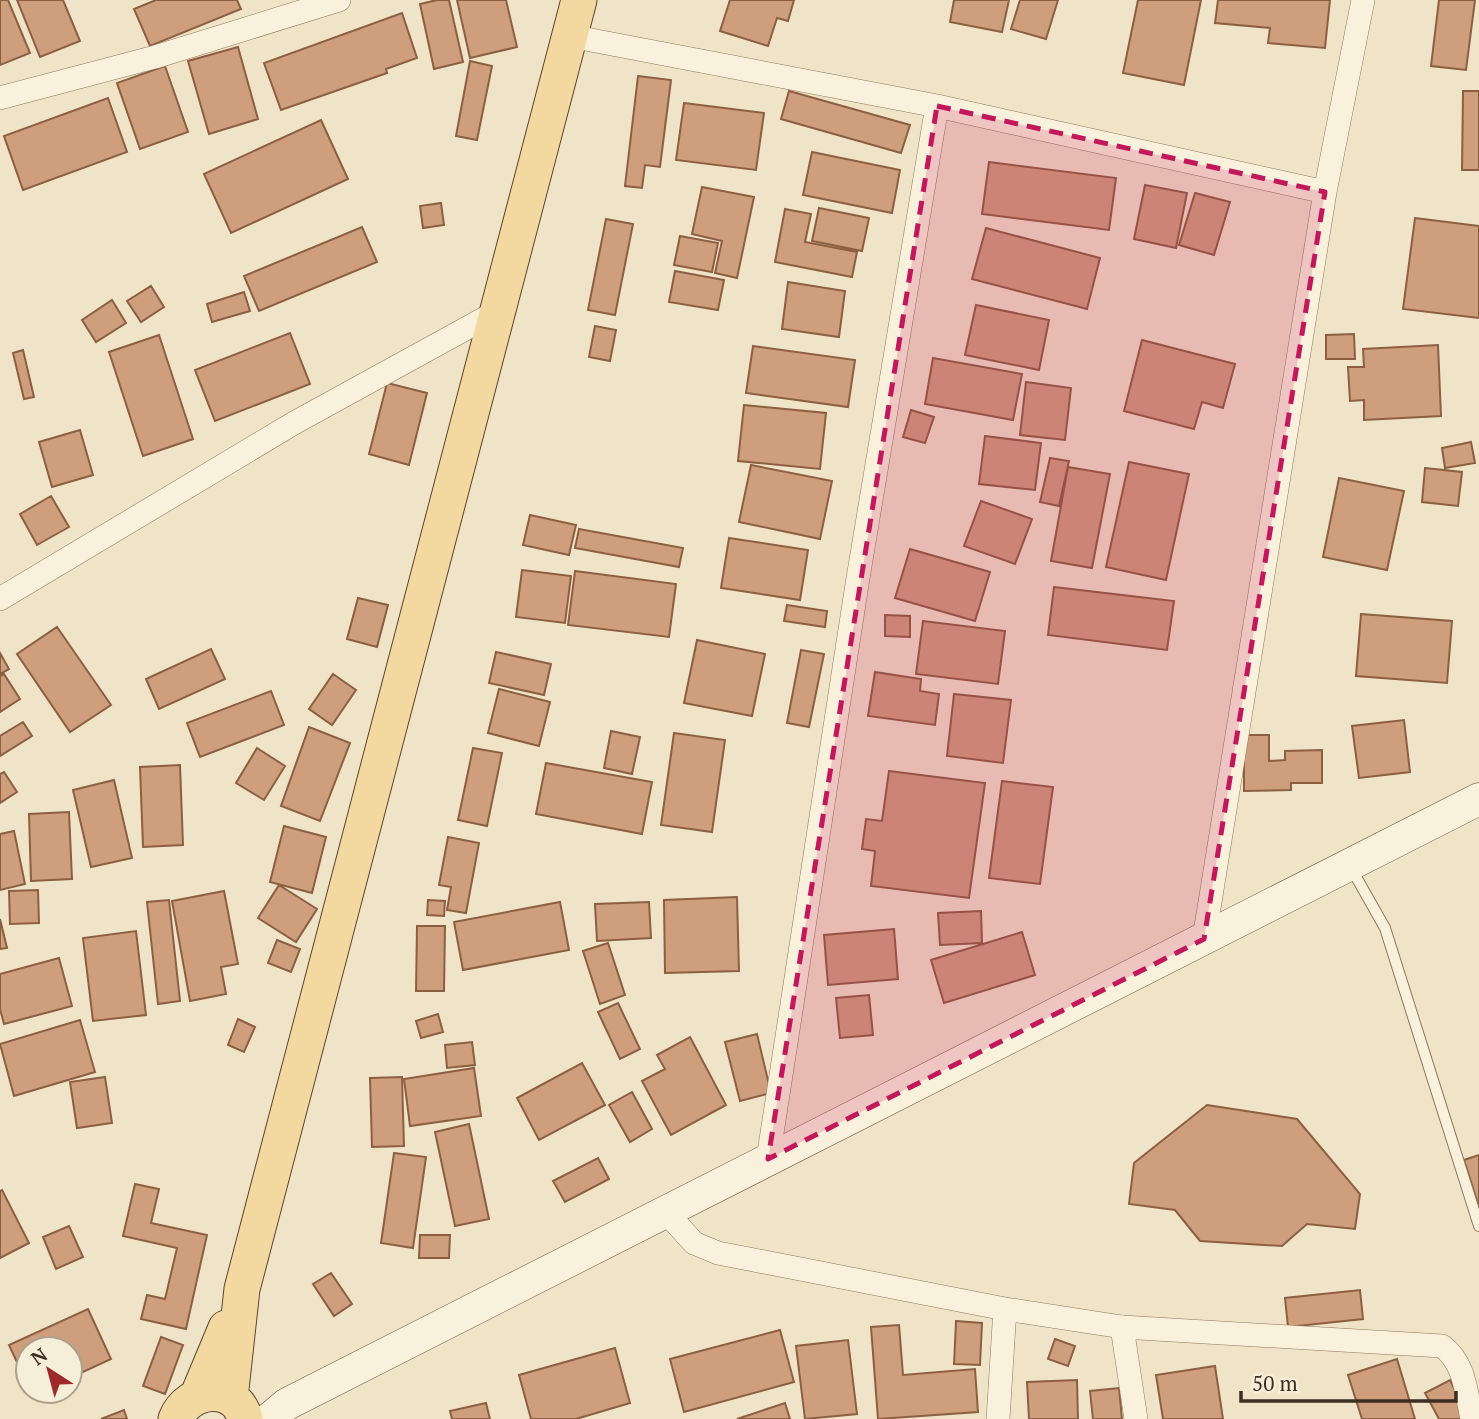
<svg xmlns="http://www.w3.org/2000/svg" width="1479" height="1419" font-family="'PT Serif',serif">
<rect width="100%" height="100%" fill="#f0e4c8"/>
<path fill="#cf9f7d" stroke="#8d5f41" stroke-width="2" d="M0,0h8l22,53 -30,12z
M17,0h46l17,41 -40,16z
M156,0h81l4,9 -91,37 -16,-37z
M437,0h12l14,62 -29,7 -14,-65z
M457,0h49l11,47 -47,11z
M730,0h64l-6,21 -11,-3 -9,28 -48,-15z
M954,0h55l-7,32 -52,-10z
M1020,0h38l-12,39 -35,-10z
M1138,0h63l-17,85 -61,-12z
M1218,0h112l-5,48 -57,-5 2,-15 -55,-5z
M1439,0h36l-9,70 -35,-4z
M402,13l15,45 -31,11 1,4 -106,37 -17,-47z
M238,47l20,72 -49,15 -21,-73z
M470,61l22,5 -15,74 -21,-4z
M165,66l23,66 -48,17 -23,-66z
M638,76l33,4 -11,87 -15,-2 -3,23 -17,-2z
M789,91l121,34 -9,28 -120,-34z
M1463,91h16v79h-17z
M108,98l19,54 -104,38 -19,-54z
M684,103l80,10 -8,57 -80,-10z
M321,120l27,59 -117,54 -27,-59z
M812,152l88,18 -8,43 -89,-18z
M989,162l127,16 -7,52 -127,-16z
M1145,185l42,8 -11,55 -42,-9z
M702,187l52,10 -17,81 -22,-5 7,-32 -30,-7z
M1195,193l35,9 -16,53 -35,-10z
M441,203l3,22 -21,3 -3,-22z
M819,208l50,10 -7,33 -50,-10z
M785,209l26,5 -6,28 52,10 -5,25 -77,-15z
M1415,218l64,8v92l-76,-9z
M606,219l27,5 -18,91 -27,-5z
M362,227l15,35 -118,49 -15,-35z
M986,228l114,30 -13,51 -115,-30z
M680,236l38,7 -6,29 -38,-7z
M675,271l49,9 -6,30 -49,-8z
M788,282l57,9 -6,46 -57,-8z
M151,286l13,21 -23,15 -14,-21z
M244,292l6,19 -38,11 -5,-18z
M112,300l14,23 -30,19 -14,-22z
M976,305l73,15 -10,50 -74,-15z
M595,326l21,4 -6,31 -21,-4z
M290,333l20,51 -95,37 -20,-51z
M1354,334l1,25h-29v-24z
M159,335l34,104 -50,17 -34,-104z
M1142,340l93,24 -12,44 -21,-6 -8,27 -70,-18z
M1438,345l3,71 -77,4v-20l-14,1 -2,-34h16l-1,-18z
M753,346l102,14 -7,47 -102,-14z
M23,350l11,47 -10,2 -11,-46z
M933,358l89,16 -9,46 -88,-16z
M1026,382l45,6 -6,52 -45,-5z
M387,383l40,10 -18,72 -40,-11z
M744,405l82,8 -6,56 -82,-8z
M911,410l23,7 -9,26 -22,-6z
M80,430l13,45 -41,12 -13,-45z
M985,436l56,7 -6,47 -56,-6z
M1471,442l4,21 -30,5 -3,-20z
M1050,458l19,3 -10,45 -19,-4z
M1129,462l60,12 -23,106 -60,-13z
M751,465l81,16 -12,58 -81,-17z
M1068,467l42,7 -18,94 -41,-7z
M1425,468l37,4 -4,34 -36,-4z
M1339,478l65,13 -17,79 -64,-13z
M51,496l18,31 -32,18 -17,-31z
M981,501l51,18 -17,45 -51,-18z
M530,515l46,10 -7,30 -46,-10z
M579,529l104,19 -4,19 -104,-19z
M729,538l79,12 -8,50 -79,-12z
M910,549l80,23 -15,49 -80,-23z
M522,570l49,6 -6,47 -49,-6z
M575,571l101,13 -7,53 -101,-12z
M1054,587l120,14 -7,49 -119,-15z
M358,598l30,7 -11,42 -30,-8z
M787,605l40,6 -2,16 -41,-6z
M1361,614l91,7 -5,62 -91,-7z
M885,615l25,1v21l-25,-1z
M923,621l82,10 -7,53 -82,-10z
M57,627l54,78 -41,27 -53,-78z
M697,640l68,14 -13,62 -68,-13z
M211,649l14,30 -66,30 -13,-30z
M801,650l23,4 -15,73 -22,-4z
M496,652l55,12 -7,31 -55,-12z
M0,653l9,16 -9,5z
M875,672l46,7 -1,12 19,3 -4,31 -67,-9z
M4,674l16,25 -20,13v-36z
M333,674l23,16 -24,35 -23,-16z
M499,689l51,13 -11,44 -51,-13z
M271,691l13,34 -84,32 -13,-34z
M954,694l57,6 -8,63 -56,-7z
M1404,720l6,52 -51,6 -7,-52z
M23,722l9,14 -32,20v-20z
M309,727l41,16 -30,78 -39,-15z
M611,731l29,6 -8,37 -28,-6z
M674,733l51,7 -13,92 -51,-7z
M1244,735h25v26l16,-1v-9l37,-1v33h-31v7l-47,1z
M257,748l28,18 -21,34 -28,-17z
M473,748l29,5 -15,73 -29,-6z
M546,763l106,19 -10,52 -106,-20z
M180,765l3,80 -40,2 -3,-80z
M889,771l96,12 -16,115 -98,-12 4,-35 -13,-2 4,-30 16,2z
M4,772l13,20 -17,11v-29z
M114,780l18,78 -41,9 -18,-77z
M1002,781l51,6 -13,97 -51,-6z
M69,812l3,67 -41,2 -2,-67z
M284,826l42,11 -14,56 -42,-11z
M14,831l11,53 -25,6v-56z
M448,837l31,6 -13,70 -19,-3 4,-23 -12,-2z
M279,885l38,24 -21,33 -38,-24z
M38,890l1,33 -29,1 -1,-33z
M224,891l14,73 -17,3 5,27 -36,7 -18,-100z
M737,897l2,74 -74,2 -1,-73z
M169,900l11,101 -22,3 -11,-102z
M428,900l17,1 -1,15 -17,-1z
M560,902l9,48 -106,20 -9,-48z
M649,902l2,36 -54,3 -2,-37z
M981,911l1,32 -42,2 -2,-32z
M0,919l7,29 -7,1z
M417,926h28l-1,65h-28z
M894,929l4,50 -70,6 -4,-50z
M136,931l10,84 -53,6 -10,-83z
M1022,932l13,43 -91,28 -13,-43z
M277,940l23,9 -9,23 -23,-9z
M608,943l17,52 -25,9 -17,-53z
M59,958l13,48 -68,18 -4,-15v-35z
M869,995l4,40 -33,3 -4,-40z
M618,1003l22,46 -20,10 -22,-47z
M438,1014l5,18 -22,6 -5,-17z
M238,1019l17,8 -11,25 -16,-7z
M80,1020l15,52 -81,24 -14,-52z
M757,1034l14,59 -31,8 -15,-59z
M690,1037l36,68 -55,30 -29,-54 23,-12 -8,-14z
M472,1042l3,23 -28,3 -2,-23z
M582,1063l23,42 -66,35 -22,-42z
M474,1068l7,48 -71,10 -6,-47z
M105,1077l7,46 -35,5 -7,-46z
M402,1077l2,69 -32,1 -2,-69z
M632,1092l20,37 -22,13 -21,-37z
M1207,1105l90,14 63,75 -5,35 -48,-5 -25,22 -82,-5 -25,-31 -46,-6 5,-41z
M469,1124l20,95 -34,7 -20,-94z
M394,1153l32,4 -13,91 -32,-5z
M1479,1155v52l-15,-47z
M598,1158l11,21 -44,23 -12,-21z
M135,1184l24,5 -8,34 56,12 -21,94 -45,-10 6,-24 18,4 12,-51 -54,-12z
M2,1190l27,53 -29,15v-67z
M69,1226l14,31 -27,12 -13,-32z
M420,1235h30l-1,23h-30z
M331,1273l21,31 -18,12 -21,-32z
M1360,1290l3,29 -75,8 -3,-29z
M88,1309l23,50 -41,19v-29h-42v37l-19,-41z
M956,1321l26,2 -2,42 -26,-1z
M899,1325l4,50 72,-6 3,43 -100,7 -7,-92z
M780,1330l14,52 -110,30 -14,-53z
M161,1337l22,8 -18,49 -22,-8z
M1055,1339l20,7 -7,20 -20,-7z
M848,1340l9,74 -52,5 -9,-73z
M615,1348l15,55 -54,16h-45l-12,-44z
M1397,1359l18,60h-53l-14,-44z
M1215,1366l8,53h-60l-7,-44z
M1077,1380l1,39h-49l-2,-37z
M1450,1380l20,39h-31l-14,-26z
M1119,1388l3,31h-29l-3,-28z
M486,1403l4,16h-38l-2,-8z
M785,1403l5,16h-53z
M124,1410l3,9h-26z"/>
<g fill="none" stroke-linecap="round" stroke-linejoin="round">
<defs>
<path id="lane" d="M1351,868l34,60 94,298"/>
<path id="street" d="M570,36l367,70 388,86
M0,98l155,-41 184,-57
M0,599l294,-176 204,-112
M1204,939l121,-747 38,-192
M768,1159l90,-581 79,-472
M665,1211l29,32 24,10 287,56 117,18 320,19c23,17 24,46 30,73
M1122,1327l14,92
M998,1419l7,-110"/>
<path id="secondary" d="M269,1419l18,-15 1192,-605"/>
<path id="primary" d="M198,1395l28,-67
M230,1398l12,-109 337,-1289
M176,1419c12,-31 60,-37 69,0"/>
</defs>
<use href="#lane" stroke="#8d765c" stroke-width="12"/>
<use href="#street" stroke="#8d765c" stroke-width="24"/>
<use href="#secondary" stroke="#6f573f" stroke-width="33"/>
<use href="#primary" stroke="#5b4430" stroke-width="37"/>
<use href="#lane" stroke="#faf1dc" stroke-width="10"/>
<use href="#street" stroke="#faf1dc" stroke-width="23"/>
<use href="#secondary" stroke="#faf1dc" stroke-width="32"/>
<use href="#primary" stroke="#f3d9a0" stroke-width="35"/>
</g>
<path fill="#c2185b" fill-opacity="0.2" stroke="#c2185b" stroke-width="5" stroke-dasharray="14 9" stroke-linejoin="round" d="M937,106l388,86 -121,747 -436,220z"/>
<g transform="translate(49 1370) rotate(324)"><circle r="33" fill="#f7eed8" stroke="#ada18e" stroke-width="2"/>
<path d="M0-5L12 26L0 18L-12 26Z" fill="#9e2a2b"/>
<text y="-10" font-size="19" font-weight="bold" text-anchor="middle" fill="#3d2e20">N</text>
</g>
<path d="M1241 1391v10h215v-10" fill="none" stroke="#3d2e20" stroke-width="3.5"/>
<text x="1252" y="1391" font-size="21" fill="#3d2e20" stroke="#f7eed8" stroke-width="5" paint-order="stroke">50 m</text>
</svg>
